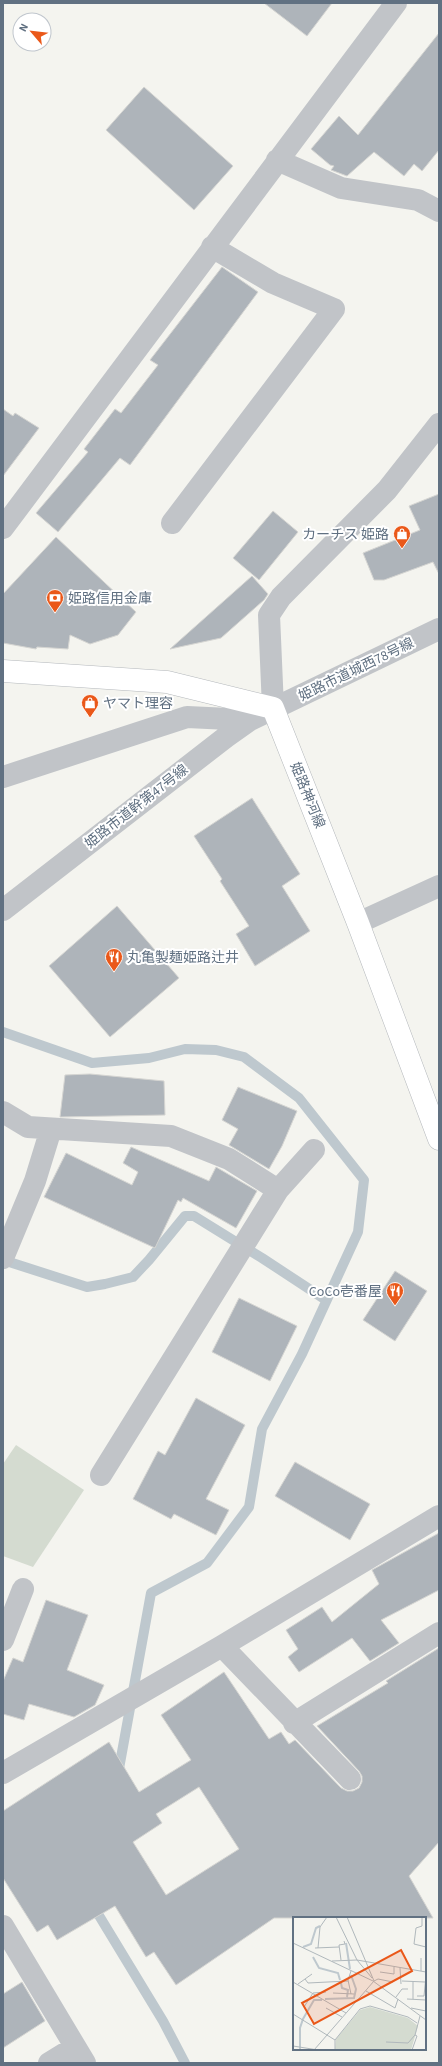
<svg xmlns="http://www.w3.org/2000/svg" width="442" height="2066" font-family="'Source Sans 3','Noto Sans JP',sans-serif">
<rect width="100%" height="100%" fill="#f4f4ef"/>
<path fill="#d4dbd0" d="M16,1445l68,45 -51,77 -30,-11v-92z"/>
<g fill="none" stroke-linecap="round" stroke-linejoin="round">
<path stroke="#bec8ce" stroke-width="10" d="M3,1032l89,31 57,-5 36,-9 31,1 28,7 55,41 65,82 -6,52 -56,122 -40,75 -13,78 -42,56 -56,30 -33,181
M3,1260l84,27 18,-3 28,-7 16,-17 36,-44h9l68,42 64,42
M92,1904l71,117 22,42"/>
</g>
<path fill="#aeb4ba" stroke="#d5d5d2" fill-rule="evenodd" d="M264,3h68l-25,33z
M439,33v117l-17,21 -8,-7 -10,12 -30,-24 -27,24 -16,-6 3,-4 -4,-1 -19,-16 28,-33 19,19z
M144,87l89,79 -39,44 -88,-80z
M222,267l36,25 -128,173 -10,-7 -62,74 -22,-19 52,-61 -4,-3 31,-40 6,4 37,-48 -8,-5z
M3,409l10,7 2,-3 24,15 -36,48z
M439,494v80l-6,-12 -49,18h-10l-11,-27 57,-23 -11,-24z
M273,511l25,21 -39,48 -26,-22z
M56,537l80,75 -18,23 -28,9 -20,-9 -2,14 -31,-2 -1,2 -33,-6v-49z
M252,576l16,18 -4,6 -43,38 -51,11z
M252,798l48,76 -18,12 28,45 -55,35 -19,-32 13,-8 -29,-45 2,-2 -28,-43z
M117,906l62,72 -69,59 -61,-71z
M90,1074l74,7 1,34 -105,2 5,-42z
M238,1087l59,24 -15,35 -13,23 -40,-24 9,-16 -16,-9z
M131,1147l78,34 7,-14 41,24 -21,37 -53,-30 -2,4 -3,-2 -23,48 -111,-51 22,-44 66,32 6,-13 -15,-9z
M395,1271l32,20 -32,50 -32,-21z
M239,1298l58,28 -27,55 -58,-29z
M196,1398l49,27 -39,74 23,11 -13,25 -42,-21 -3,5 -38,-20 25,-48 7,4z
M295,1462l75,42 -20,36 -75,-44z
M439,1533v57l-58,30 18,23 -29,18 -18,-23 -53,34 -11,-15 10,-8 -12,-19 36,-23 10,15 47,-38 -7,-14z
M46,1600l42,15 -21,55 37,15 -9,20 -21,12 -45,-13 -5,16 -21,-6v-33l10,-23 10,4z
M439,1648v194l-30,34 24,42h-159l-98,67 -22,-33 -8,5 -31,-51 -58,34 -9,-15 -11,7 -34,-54v-67l106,-69 30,50 52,-32 -30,-45 63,-43 45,67 12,-7 8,12 6,-4 46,48 6,3h6l6,-3 3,-6v-6l-3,-5 -42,-45 71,-43 -2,-2zM199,1787l40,62 -73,46 -33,-53 29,-19 -6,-9z
M22,1982l23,39 -42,27v-54z"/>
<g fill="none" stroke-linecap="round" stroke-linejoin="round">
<defs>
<path id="major" d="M3,671l164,11 106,26 85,215 81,216"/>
</defs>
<use href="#major" stroke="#b4b8bc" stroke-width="23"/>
<path stroke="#c1c4c8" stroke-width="22" d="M277,160l64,28 77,12 21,11
M172,523l162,-214 -61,-26 -61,-36
M3,528l393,-525
M273,708l-4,-93 12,-18 106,-107 52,-66
M3,777l184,-60 63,3
M3,910l223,-173 24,-17 189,-91
M358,923l81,-37
M3,1112l25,15 143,9 58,23 49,31
M3,1258l32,-77 16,-52
M101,1475l177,-285 36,-40
M3,1640l20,-51
M222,1646l128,133
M294,1723l145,-90
M3,1773l219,-127 217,-130
M3,1926l82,137
M49,2063l26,-16"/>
<use href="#major" stroke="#fff" stroke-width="22"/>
</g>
<defs>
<symbol id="shop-pin" viewBox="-11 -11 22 30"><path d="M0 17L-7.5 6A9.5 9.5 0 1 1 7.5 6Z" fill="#ea5819" stroke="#fff"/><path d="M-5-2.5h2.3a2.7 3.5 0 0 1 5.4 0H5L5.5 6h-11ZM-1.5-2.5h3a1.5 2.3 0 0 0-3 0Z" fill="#fff"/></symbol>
<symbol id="bank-pin" viewBox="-11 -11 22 30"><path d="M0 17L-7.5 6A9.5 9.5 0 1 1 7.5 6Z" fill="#ea5819" stroke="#fff"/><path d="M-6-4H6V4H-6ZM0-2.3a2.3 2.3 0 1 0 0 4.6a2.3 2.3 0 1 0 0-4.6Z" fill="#fff"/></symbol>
<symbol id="restaurant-pin" viewBox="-11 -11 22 30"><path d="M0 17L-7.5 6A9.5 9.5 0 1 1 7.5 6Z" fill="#ea5819" stroke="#fff"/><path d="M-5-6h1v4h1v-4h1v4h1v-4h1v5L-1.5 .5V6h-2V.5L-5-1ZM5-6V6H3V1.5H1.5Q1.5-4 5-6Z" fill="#fff"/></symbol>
</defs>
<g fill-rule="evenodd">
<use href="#shop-pin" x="392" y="524" width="20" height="27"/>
<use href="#bank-pin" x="45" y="588" width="20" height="27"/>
<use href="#shop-pin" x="80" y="693" width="20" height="27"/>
<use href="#restaurant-pin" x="104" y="947" width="20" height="27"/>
<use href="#restaurant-pin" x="385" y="1281" width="20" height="27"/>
</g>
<g text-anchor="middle" stroke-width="4" stroke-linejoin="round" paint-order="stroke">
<g font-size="14" fill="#617182" stroke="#fff" text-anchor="start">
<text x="389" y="539" text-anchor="end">カーチス 姫路</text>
<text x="68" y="603">姫路信用金庫</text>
<text x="103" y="708">ヤマト理容</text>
<text x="127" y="962">丸亀製麺姫路辻井</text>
<text x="382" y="1296" text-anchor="end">CoCo壱番屋</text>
</g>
<g font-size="14" fill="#617182" stroke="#fff">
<text transform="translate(356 669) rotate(-26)" y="5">姫路市道城西78号線</text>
<text transform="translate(308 795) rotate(68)" y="5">姫路神河線</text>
<text transform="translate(136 806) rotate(-38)" y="5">姫路市道幹第47号線</text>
</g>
</g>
<g transform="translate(293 1917)">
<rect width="133" height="133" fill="#f4f4ef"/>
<path d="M77,90l38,11 10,8 -7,24h-76l1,-11 24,-29z" fill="#d4dbd0"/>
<path fill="none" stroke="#bec8ce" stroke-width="2" d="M53,26l4,26M10,30l8,-3 5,-16 4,-2M20,40l6,11 19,5 2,7M48,66l1,5 6,2 -1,7M32,82l29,-1 2,-9 -5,-14M7,133v-22l3,-9 11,-19h8"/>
<path fill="none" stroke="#b0b8bc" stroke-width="1" d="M43,0l21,43 15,18M129,0v9l-6,2 -2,16 12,3M0,26l80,38 53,39M22,31l24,-1M25,31l2,-21 7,-10M128,41v13M48,43l-2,-15 6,-1 -1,-3M39,44l25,-1 69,12M107,51l1,16M58,54l-3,9 3,14M87,55l14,2v-7M12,62l3,4 40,-2M81,64l4,-2 15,3M109,64l23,1M0,65l53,31M5,67l14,-10M73,74l29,17 3,-9M40,76l21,1M124,79h7l2,-20M103,80l6,-8h6M114,82l19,1M120,82v-17M11,90l9,-14 13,-1M33,91l16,9M118,91l15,3M0,97l42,26v10M42,123l25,-31 10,-3 38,11 9,6M93,125l22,1 7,-8 5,-19M0,129l25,4M21,133l60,-69 -27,-64M119,133l5,-14 -2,-1"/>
<path fill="#ea5819" fill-opacity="0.15" stroke="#ea5819" stroke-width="2" d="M108,33l11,21 -98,53 -12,-21z"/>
<rect width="133" height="133" fill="none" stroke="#617182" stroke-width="2"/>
</g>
<rect width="442" height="2066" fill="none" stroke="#617182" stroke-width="8"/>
<g transform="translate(32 32) rotate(298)"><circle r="19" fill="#ffffff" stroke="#c0c6cd"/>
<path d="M0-3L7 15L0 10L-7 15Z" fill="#ea5819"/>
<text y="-6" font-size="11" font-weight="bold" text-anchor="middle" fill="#617182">N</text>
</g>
</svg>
